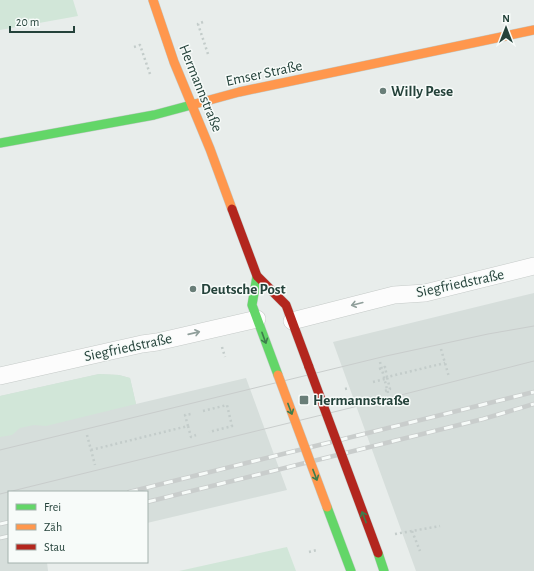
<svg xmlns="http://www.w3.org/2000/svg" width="534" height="571" font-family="'Alegreya Sans',sans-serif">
<rect width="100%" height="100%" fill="#e8edeb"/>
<path fill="#d6dedb" d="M534,293v278h-118l-83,-229z
M99,374l20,1 11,3 6,26 110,-26 41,112 -140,33v-31h-138v70h38l1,9h-48v-175z"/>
<path fill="#d1e6d8" d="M0,0h73l5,16 -78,14z
M99,374l20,1 11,3 6,26 -90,22 -12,-1 -14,3 -8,7 -12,2v-41z
M287,547l9,24h-117z"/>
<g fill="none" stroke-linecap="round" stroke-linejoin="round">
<defs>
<path id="street" d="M292,321l102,-26 31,-2 109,-27
M0,376l142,-32 15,-2 100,-23"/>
<path id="fast" d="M0,143l154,-28 41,-11
M257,276l-5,29 26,70
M327,507l24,64
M378,553l6,18"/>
<path id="slow" d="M153,0l21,62 36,87 22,60
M195,104l44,-12 295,-62"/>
<path id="jam" d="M232,209l25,67 29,29 23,62"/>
</defs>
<use href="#street" stroke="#c5cac8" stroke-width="18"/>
<use href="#fast" stroke="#c3cbc8" stroke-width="10"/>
<use href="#slow" stroke="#c3cbc8" stroke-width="10"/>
<use href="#jam" stroke="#c3cbc8" stroke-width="10"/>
<path stroke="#c3ccca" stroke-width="2.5" stroke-dasharray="2 3" stroke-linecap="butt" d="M203,22l-5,2 10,30
M134,47l6,-2 10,29
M222,347l3,10
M441,349l8,28
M380,362l8,31
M379,369l6,-2 2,10 58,-14
M373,382l12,-3
M345,389l4,-1
M385,391l5,-2 -3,-12
M203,411l24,-6 5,21 -23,6
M188,426l-3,-11 6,-1
M87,435l8,30
M91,450l97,-24 3,11 5,-2
M412,531l8,20
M395,534l45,-8
M309,552l8,-2"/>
<use href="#street" stroke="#fcfcfc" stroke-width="17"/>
<use href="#fast" stroke="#63d668" stroke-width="9"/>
<use href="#slow" stroke="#ff974d" stroke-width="9"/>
<use href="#jam" stroke="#b3261e" stroke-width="9"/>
<path stroke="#c9cdcc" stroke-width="1" d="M0,450l386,-94 102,-22 46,-8
M0,494l350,-86 184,-47"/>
<defs>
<path id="rail" d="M129,492l405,-100
M147,502l336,-83 51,-15
M0,524l9,-2
M0,538l9,-2"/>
</defs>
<use href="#rail" stroke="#c9cdcc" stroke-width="4.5"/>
<use href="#rail" stroke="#f7fbf9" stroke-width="3" stroke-dasharray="9" stroke-linecap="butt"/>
<defs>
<path id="slow-bridge" d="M278,375l49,132"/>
<path id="jam-bridge" d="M309,367l69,186"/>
</defs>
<use href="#slow-bridge" stroke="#c3cbc8" stroke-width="10" stroke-linecap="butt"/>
<use href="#jam-bridge" stroke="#c3cbc8" stroke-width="10" stroke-linecap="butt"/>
<use href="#slow-bridge" stroke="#ff974d" stroke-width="9"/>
<use href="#jam-bridge" stroke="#b3261e" stroke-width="9"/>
</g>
<defs><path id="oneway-shaft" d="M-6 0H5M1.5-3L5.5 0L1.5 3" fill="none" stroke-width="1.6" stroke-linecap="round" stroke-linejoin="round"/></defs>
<g stroke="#909f9b">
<use href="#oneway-shaft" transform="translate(357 304) rotate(166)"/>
<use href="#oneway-shaft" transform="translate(194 333) rotate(-13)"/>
</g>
<g stroke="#3d7d4c">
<use href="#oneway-shaft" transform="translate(264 338) rotate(70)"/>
<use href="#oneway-shaft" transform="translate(290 409) rotate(69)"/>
<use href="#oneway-shaft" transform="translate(315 475) rotate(69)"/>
<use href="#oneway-shaft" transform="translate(364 517) rotate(-111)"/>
</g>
<g fill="#697e78" stroke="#f7fbf9" stroke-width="1.5">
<circle cx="383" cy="91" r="4"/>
<circle cx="193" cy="289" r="4"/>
<rect x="299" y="395" width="10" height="10" rx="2"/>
</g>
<g text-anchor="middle" stroke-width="3" stroke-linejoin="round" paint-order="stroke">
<g font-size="15" fill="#24423a" stroke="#f7fbf9">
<text transform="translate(264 73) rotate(-12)" y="5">Emser Straße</text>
<text transform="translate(201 88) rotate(68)" y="5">Hermannstraße</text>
<text transform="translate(460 283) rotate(-12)" y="5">Siegfriedstraße</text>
<text transform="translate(128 347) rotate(-12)" y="5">Siegfriedstraße</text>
</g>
<g font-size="15" font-weight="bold" fill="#24423a" stroke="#f7fbf9" text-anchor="start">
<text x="391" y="96">Willy Pese</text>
<text x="201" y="294">Deutsche Post</text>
<text x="313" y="405">Hermannstraße</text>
</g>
</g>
<rect x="8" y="491" width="140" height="72" fill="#f7fbf9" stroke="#a3b1ad"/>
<rect x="16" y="504" width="20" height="6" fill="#63d668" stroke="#a3b1ad"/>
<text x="44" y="511" font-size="12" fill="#24423a">Frei</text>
<rect x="16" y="524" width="20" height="6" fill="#ff974d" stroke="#a3b1ad"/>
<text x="44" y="531" font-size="12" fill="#24423a">Zäh</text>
<rect x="16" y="544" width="20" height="6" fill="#b3261e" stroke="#a3b1ad"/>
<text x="44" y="551" font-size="12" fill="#24423a">Stau</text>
<g transform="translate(506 28)" stroke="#f7fbf9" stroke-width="3" paint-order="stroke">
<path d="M0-3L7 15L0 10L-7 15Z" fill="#24423a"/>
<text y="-6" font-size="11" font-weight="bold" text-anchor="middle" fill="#24423a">N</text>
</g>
<path d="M10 26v6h64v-6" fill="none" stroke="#24423a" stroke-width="2"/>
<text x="16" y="26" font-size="12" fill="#24423a" stroke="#f7fbf9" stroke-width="3" paint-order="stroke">20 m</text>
</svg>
